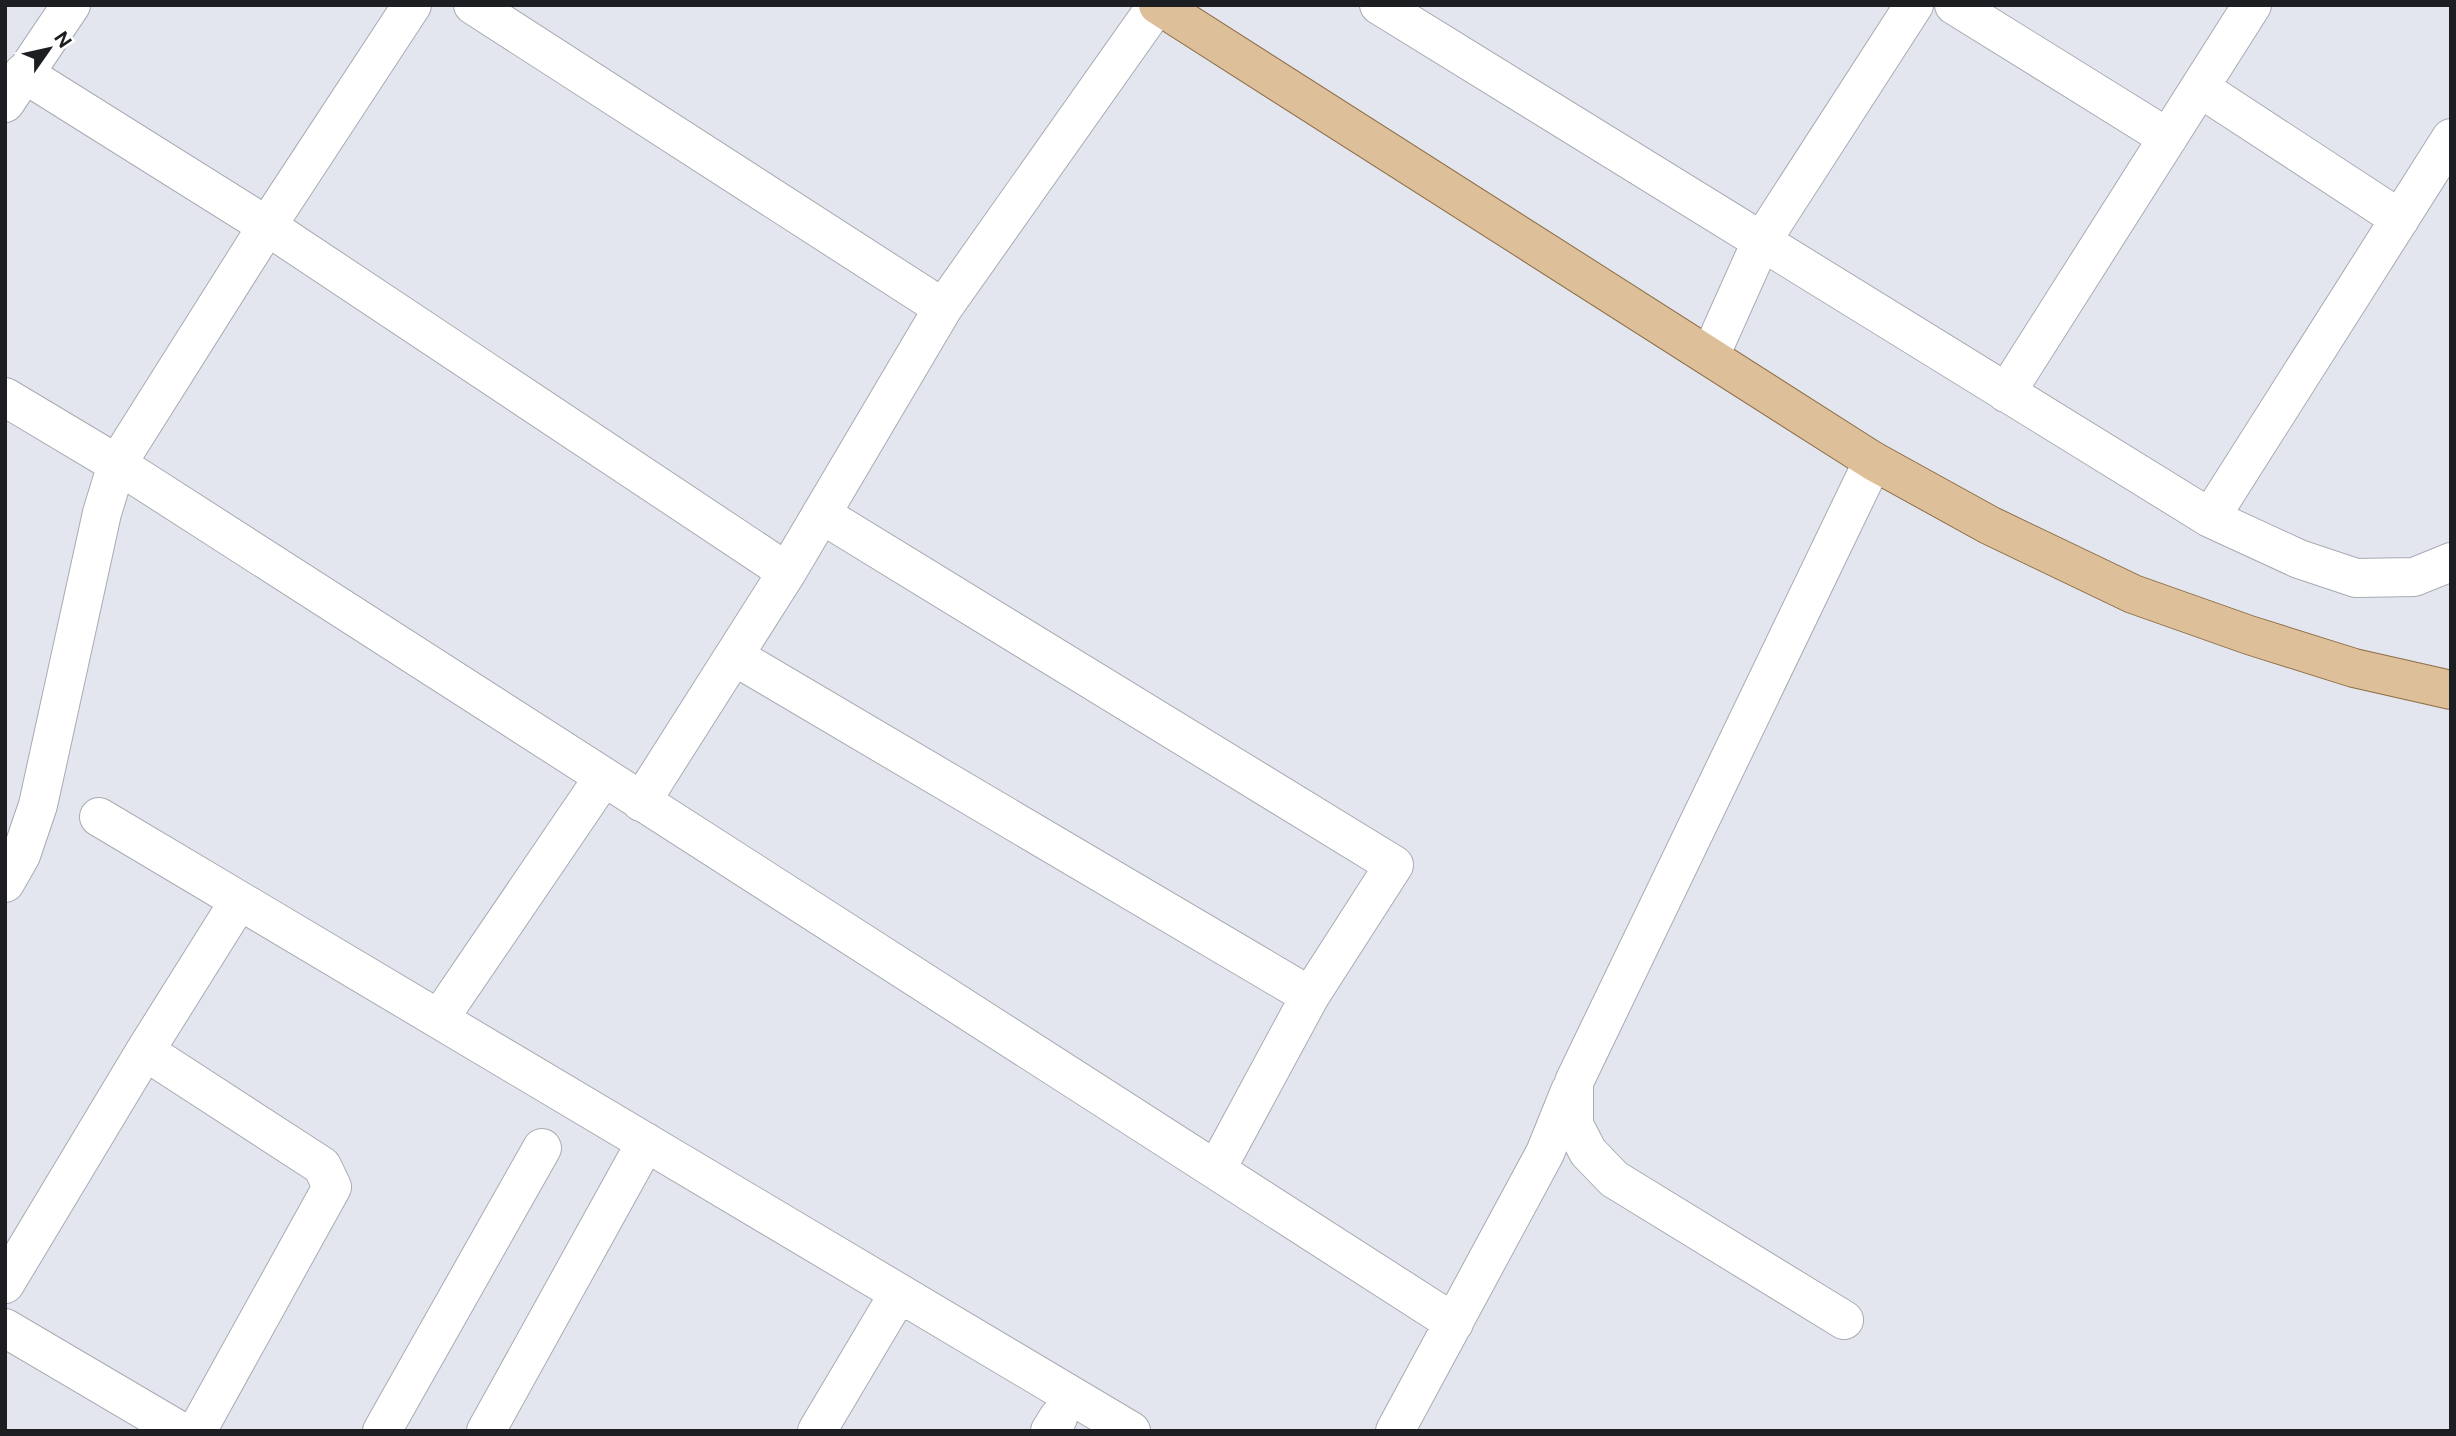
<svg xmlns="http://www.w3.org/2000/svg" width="2456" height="1436" font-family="'Public Sans',sans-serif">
<rect width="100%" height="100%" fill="#e3e6ee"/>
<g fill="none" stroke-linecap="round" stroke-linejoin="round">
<defs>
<path id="minor" d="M473,5l470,303
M1379,5l831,513 89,41 57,19 58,-1 37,-15
M1954,5l214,133
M23,73l244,153 520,346
M2200,88l200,131
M5,103l66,-98
M1710,356l51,-114 153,-237
M2006,393l246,-388
M5,397l112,67 1337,859
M821,514l573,351 -84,131 -94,174
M2210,518l241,-380
M734,656l576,340
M641,802l146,-230 156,-264 214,-303
M99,817l1032,614
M5,883l16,-28 17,-50 64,-292 15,-49 150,-238 145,-221
M439,1019l164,-241
M145,1051l177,115 10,21 -135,244
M5,1284l140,-233 94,-150
M1844,1320l-230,-141 -26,-27 -14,-27v-43l299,-621
M5,1328l175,103
M382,1431l160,-283
M486,1431l160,-289
M817,1431l82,-138
M1050,1431l8,-13
M1395,1431l150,-278 25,-62"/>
<path id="major" d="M1158,5l715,456 116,64 144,69 116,41 105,33 97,22"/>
</defs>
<use href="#minor" stroke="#a9abb3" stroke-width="40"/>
<use href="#major" stroke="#8c6c43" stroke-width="40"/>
<use href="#minor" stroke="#fff" stroke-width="38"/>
<use href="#major" stroke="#ddc09a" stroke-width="38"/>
</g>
<rect width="2456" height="1436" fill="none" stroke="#1d1e21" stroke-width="14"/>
<g transform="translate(49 49) rotate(56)" stroke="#ffffff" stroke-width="5" paint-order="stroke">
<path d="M0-5L12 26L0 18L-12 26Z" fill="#1d1e21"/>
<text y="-10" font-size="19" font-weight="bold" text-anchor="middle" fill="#1d1e21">N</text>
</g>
</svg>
